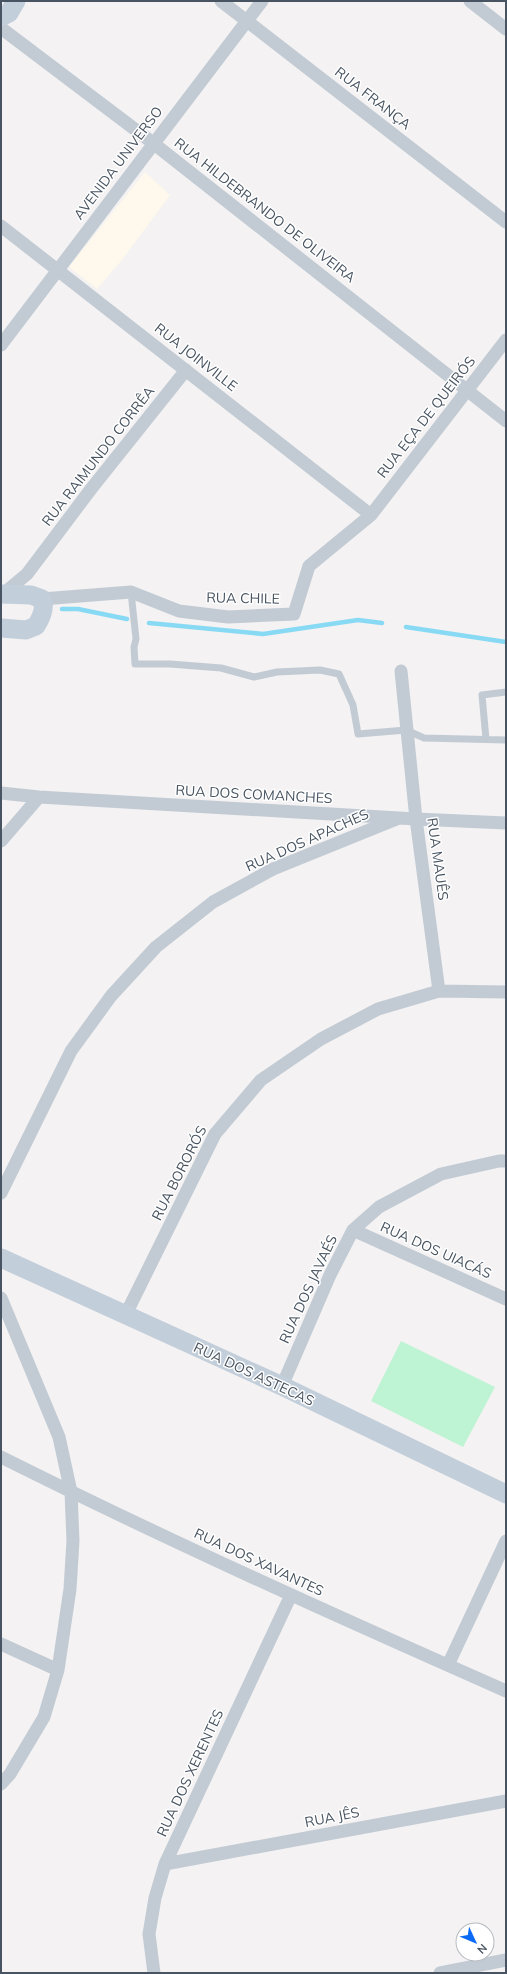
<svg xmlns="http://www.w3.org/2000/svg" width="507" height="1974" font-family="Mulish,sans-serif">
<rect width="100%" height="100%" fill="#f4f2f2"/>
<path fill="#fef9ec" d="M145,172l25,23 -48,65 -25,29 -28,-22z"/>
<path fill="#bef4d4" d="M401,1341l94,46 -32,60 -92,-46z"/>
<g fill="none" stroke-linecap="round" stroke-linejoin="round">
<path stroke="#88daf4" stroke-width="4.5" d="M62,609h16l49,10
M149,623l114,11 95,-14 24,3
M406,627l100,15"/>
<path stroke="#c2cbd4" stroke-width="7" d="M131,592l5,47 -2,8 1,17h35l51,4 33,9 23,-5 43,-2 19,4 14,31 5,29 48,-4 18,8 82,2
M486,739l-4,-44 24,-3"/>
<path stroke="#c2cbd4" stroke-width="13" d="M221,1l285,221
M470,1l36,28
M1,28l152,115 353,278
M1,226l370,289
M1,345l261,-344
M3,594l24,-20 64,-85 95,-119
M42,599l89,-7 48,19 49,6 66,-3 15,-48 62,-51 135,-175
M401,671l15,148 23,172
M1,793l38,4 377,22 90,4
M1,841l38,-44
M1,1193l70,-142 40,-55 45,-49 57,-45 60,-33 126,-51
M353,1230l153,69
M1,1298l58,139 12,55 2,49 -3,48 -12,81 -14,47 -34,57 -9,10
M126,1314l89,-180 46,-54 60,-41 57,-30 61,-18 67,1
M282,1386l48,-111 23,-45 26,-23 62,-33 58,-13h7
M1,1457c166,83 335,159 505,234
M1,1644l57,26
M448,1665l58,-124
M165,1864l341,-63
M154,1973l-5,-39 6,-36 10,-34 126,-269
M440,1973l66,-13"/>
<path stroke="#c3cedb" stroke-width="19" d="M1,17l8,-4 7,-12
M1,594l30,1 11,4c4,9 -1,19 -6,27l-10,4 -25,-2
M1,1258l281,128 224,108"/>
</g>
<g text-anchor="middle" stroke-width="3" stroke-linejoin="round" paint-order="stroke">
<g font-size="14" fill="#485461" stroke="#fff">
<text transform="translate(373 98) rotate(38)" y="5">RUA FRANÇA</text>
<text transform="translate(118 163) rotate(-53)" y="5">AVENIDA UNIVERSO</text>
<text transform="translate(265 210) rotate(38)" y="5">RUA HILDEBRANDO DE OLIVEIRA</text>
<text transform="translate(196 357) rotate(38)" y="5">RUA JOINVILLE</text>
<text transform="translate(426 417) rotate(-52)" y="5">RUA EÇA DE QUEIRÓS</text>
<text transform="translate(98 456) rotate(-52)" y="5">RUA RAIMUNDO CORRÊA</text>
<text transform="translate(243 598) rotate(1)" y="5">RUA CHILE</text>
<text transform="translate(254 794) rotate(3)" y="5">RUA DOS COMANCHES</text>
<text transform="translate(307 840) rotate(-24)" y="5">RUA DOS APACHES</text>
<text transform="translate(438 859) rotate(82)" y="5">RUA MAUÊS</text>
<text transform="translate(179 1173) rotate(-63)" y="5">RUA BORORÓS</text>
<text transform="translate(436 1250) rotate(24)" y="5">RUA DOS UIACÁS</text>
<text transform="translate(308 1289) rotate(-65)" y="5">RUA DOS JAVAÉS</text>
<text transform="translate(254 1374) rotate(25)" y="5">RUA DOS ASTECAS</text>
<text transform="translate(259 1562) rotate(25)" y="5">RUA DOS XAVANTES</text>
<text transform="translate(190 1773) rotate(-65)" y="5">RUA DOS XERENTES</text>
<text transform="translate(332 1817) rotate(-11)" y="5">RUA JÊS</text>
</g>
</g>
<rect width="507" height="1974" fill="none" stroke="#485461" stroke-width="4"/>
<g transform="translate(475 1942) rotate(134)"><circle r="19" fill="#ffffff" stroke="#b6bbc0"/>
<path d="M0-3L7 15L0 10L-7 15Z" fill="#0b6af5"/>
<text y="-6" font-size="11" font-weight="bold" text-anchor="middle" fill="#485461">N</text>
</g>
</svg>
